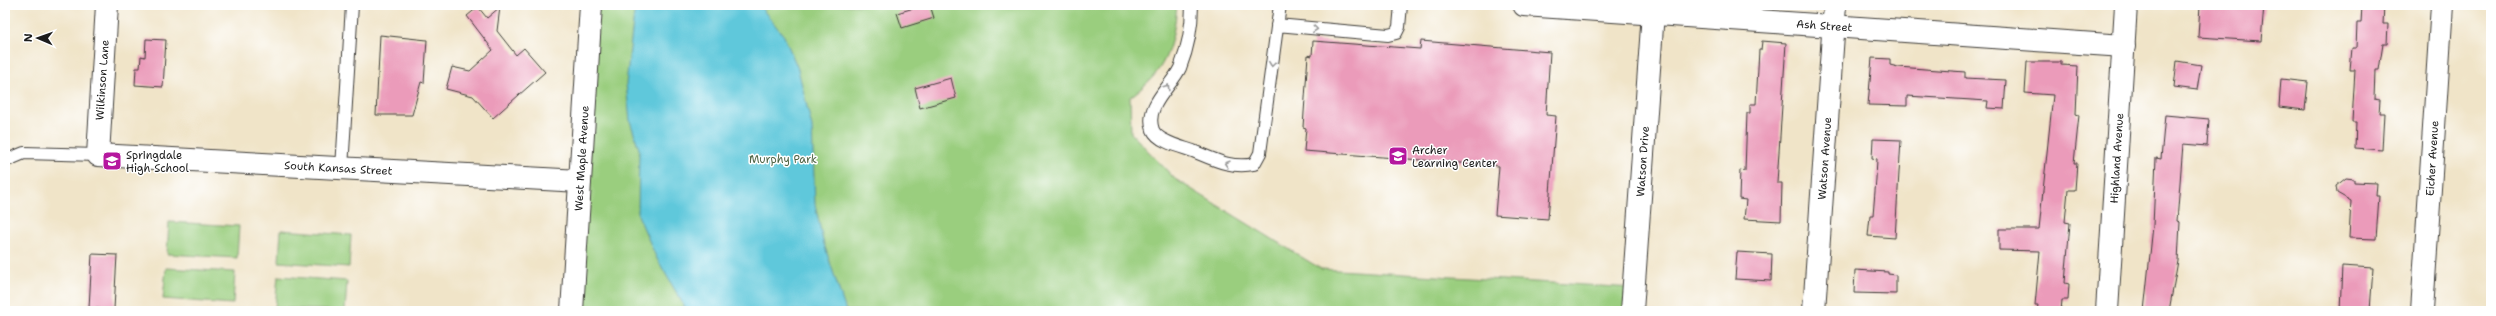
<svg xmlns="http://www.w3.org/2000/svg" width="2496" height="316" font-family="'Shantell Sans',sans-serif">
<rect width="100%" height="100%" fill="#fff"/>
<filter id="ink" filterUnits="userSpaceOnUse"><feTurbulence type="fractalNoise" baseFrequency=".025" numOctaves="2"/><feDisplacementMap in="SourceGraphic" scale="8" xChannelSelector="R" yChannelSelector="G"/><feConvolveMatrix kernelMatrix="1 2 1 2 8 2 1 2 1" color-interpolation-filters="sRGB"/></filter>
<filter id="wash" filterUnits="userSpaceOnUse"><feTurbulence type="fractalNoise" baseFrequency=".012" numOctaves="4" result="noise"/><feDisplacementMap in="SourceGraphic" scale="16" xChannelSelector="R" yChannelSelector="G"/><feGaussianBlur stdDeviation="0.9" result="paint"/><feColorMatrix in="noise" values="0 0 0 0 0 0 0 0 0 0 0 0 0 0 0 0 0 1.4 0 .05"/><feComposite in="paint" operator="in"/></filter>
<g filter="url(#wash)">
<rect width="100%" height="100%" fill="#f0e4c8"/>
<path fill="#9ace7e" stroke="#5b754d" d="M591,5h586c-4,42 -11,67 -47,92l1,36 44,46 146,90 313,19 -2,23h-1060z
M169,222l70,4 -2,32 -70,-4z
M281,230l70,5 -2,32 -70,-5z
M166,268l69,4 -2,32 -70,-5z
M278,276l69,5 -2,30 -70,-3z"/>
<path fill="#5fc8db" stroke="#3e727c" d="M635,5h124l25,31 14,33 14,58 3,77 8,37 23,70h-159l-31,-54 -18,-42 1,-66 -9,-28 -4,-37z"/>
<g id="blocks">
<path fill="#eb9bba" d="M924,5h6l4,13 -32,10 -5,-15z
M2200,5h64l-3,36 -63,-4z
M2362,5h22l-1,19h5l-1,20h-4l-4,26h-4l-1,29 6,1 -1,13h5l-2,37 -27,-2 1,-26h-4l3,-52h-5l2,-22h4l1,-25h4z
M478,7l9,11 13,-11 -3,24 19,24 8,-7 21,24 -52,46 -20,-22 -27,-7 6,-22 18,4 23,-21 -26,-34z
M380,35l47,5 -3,43 -3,-1 -9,33h-36z
M146,39l20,1 -3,47 -28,-2 1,-17h4l1,-12 4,1z
M1313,41l107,8 1,-8 129,11 -4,63 10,1 -8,103 -53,-4 4,-49 -195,-15 2,-23 -3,-1 5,-72 4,1z
M1762,41l24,2 -9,140h5l-1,38 -37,-2 2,-19 -7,-1 1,-29 5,1 2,-58h3v-9h6l3,-54h2z
M1872,58l18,1v6l8,2 67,5v6l41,2 -2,29 -17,-1 1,-7 -81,-5v10l-39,-1z
M2177,61l24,4 -4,25 -23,-3z
M2027,62h34v3l17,1 -2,48 3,1 -5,48h3l-2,27h-7l-3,32 5,1 -5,60 4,1 -1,16h-6l-1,11h-24l1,-6h-3l5,-54 -41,-1v-21h40l14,-134 -28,-2z
M951,78l5,20 -36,10 -5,-20z
M2281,79l27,3 -3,28 -26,-3z
M2165,115l44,4 -2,27 -24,-2 -6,77 3,1 -2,39 -9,50h-25l9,-85 3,-68 5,1z
M1873,139l28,1 -6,98 -27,-2 2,-20h3l3,-37 1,-20 -5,-1z
M2346,178l8,1v3l23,1 -1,13h3l-3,43 -27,-1 2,-37 -14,-8 -1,-7z
M1737,252l35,2 -1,27 -36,-2z
M92,254l25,1 -3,54 -25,-1z
M2342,266l31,2 -3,43h-30z
M1855,270l33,2v2l8,1v19l-42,-1z"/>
</g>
</g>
<g filter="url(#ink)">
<use href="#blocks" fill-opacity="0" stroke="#3c3a36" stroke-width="1"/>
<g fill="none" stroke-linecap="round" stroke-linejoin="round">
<defs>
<path id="service" d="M1192,5c0,21 -4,43 -12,63 -9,19 -36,38 -27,62 5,12 29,17 40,21 20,8 38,18 61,13l6,-11 20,-148
M1277,25l111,10 8,-2 3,-6 2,-22
M5,161l19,-8 74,2
M342,168l10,-163"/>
<g id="minor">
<path id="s1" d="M107,5l-9,150 482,26"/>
<path id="s2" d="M1524,5l600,41"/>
<path id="s3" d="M572,311l19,-306"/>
<path id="s4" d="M1632,311l21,-299"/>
<path id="s5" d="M1814,311l21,-306"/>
<path id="s6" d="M2107,311l19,-306"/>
<path id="s7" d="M2422,311l20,-306"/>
</g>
</defs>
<use href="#service" stroke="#3c3a36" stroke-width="14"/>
<use href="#minor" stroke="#3c3a36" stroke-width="24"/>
<use href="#service" stroke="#fff" stroke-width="12"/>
<use href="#minor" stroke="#fff" stroke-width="22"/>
</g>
<defs><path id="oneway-chevron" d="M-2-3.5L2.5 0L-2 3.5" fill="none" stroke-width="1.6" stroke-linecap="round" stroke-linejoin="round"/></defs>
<g stroke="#999">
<use href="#oneway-chevron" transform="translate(1315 29) rotate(5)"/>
<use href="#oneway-chevron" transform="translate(1272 64) rotate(97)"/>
<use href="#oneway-chevron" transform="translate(1167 87) rotate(-57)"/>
<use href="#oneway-chevron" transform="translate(1227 164) rotate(-164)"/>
</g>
</g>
<defs>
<symbol id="school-square" viewBox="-11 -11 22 22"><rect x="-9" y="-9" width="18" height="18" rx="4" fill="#b5179e" stroke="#fff"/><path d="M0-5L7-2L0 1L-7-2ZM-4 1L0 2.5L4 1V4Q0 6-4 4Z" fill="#fff"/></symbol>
</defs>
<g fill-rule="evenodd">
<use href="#school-square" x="1387" y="145" width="22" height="22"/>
<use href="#school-square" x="101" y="150" width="22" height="22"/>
</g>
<g text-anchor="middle" stroke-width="3" stroke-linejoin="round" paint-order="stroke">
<g font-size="11" fill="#1c1c1c" stroke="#fff">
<text dy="4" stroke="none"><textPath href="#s2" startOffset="301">Ash Street</textPath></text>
<text transform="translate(102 80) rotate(-86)" y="4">Wilkinson Lane</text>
<text dy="4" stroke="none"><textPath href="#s3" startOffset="153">West Maple Avenue</textPath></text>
<text dy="4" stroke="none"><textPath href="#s5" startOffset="153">Watson Avenue</textPath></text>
<text dy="4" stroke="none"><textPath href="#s6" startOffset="153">Highland Avenue</textPath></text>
<text dy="4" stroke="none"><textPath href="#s7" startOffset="153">Eicher Avenue</textPath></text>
<text dy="4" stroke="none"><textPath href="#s4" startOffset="150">Watson Drive</textPath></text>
<text dy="4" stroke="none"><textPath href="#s1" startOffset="391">South Kansas Street</textPath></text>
</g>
<g font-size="11" fill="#1c1c1c" stroke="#fff" text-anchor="start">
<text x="1412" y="154">Archer<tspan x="1412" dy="13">Learning Center</tspan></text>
<text x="126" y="159">Springdale<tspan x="126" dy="13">High School</tspan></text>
</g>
<g font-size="11" fill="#4e6343" stroke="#fff">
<text x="783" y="163">Murphy Park</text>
</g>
</g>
<rect width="2496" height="316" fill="none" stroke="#fff" stroke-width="20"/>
<g transform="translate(38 38) rotate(272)" stroke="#ffffff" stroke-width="3" paint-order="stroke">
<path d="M0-3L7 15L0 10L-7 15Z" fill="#1c1c1c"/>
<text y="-6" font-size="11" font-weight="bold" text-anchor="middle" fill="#1c1c1c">N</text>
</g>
</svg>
